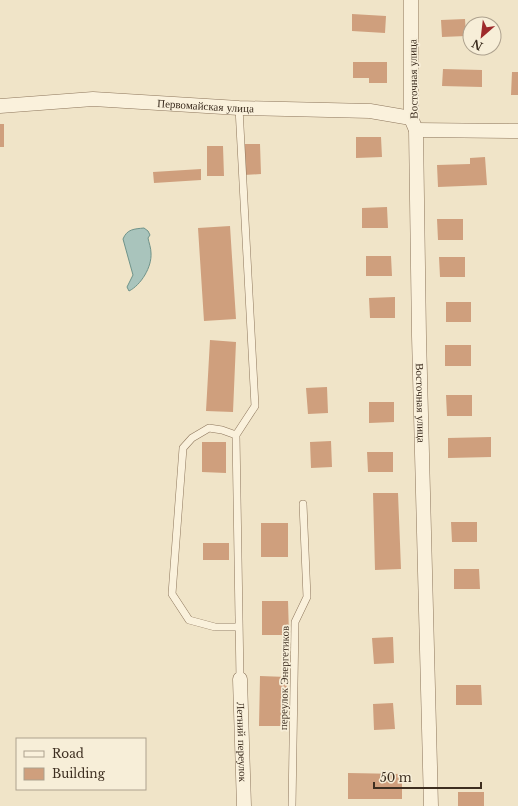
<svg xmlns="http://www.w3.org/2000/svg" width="518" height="806" font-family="'Libre Baskerville',serif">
<rect width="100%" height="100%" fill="#f0e4c8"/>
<path fill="#a9c4bc" stroke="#6f938a" d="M144,228l4,3 2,4 -2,3c1,5 3,10 3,15 1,14 -10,32 -22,38l-2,-4 6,-12 -10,-36c4,-10 11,-10 21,-11z"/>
<path fill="#cf9f7d" d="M352,14l34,2 -1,17 -33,-2z
M465,19l1,17 -24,1 -1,-17z
M353,62h34v21h-18v-5h-16z
M443,69l39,1v17l-40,-1z
M512,72h6v23h-7z
M0,124h4v23h-4z
M356,137h25l1,20 -26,1z
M244,144h16l1,30 -17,1z
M207,146h16l1,30h-17z
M485,157l2,28 -49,2 -1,-22 33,-1v-6z
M201,169v11l-47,3 -1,-11z
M387,207l1,21h-26v-20z
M437,219h26v21h-25z
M230,226l6,93 -32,2 -6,-93z
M366,256h25l1,20h-26z
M439,257h26v20h-25z
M395,297v21h-25l-1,-20z
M446,302h25v20h-25z
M210,340l26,2 -3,70 -27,-1z
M445,345h26v21h-26z
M327,387l1,26 -20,1 -2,-26z
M446,395h26v21h-25z
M369,402h25v20l-25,1z
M491,437v20l-43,1v-20z
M331,441l1,26 -21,1 -1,-26z
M202,442h24v31l-24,-1z
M367,452h26v20h-25z
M373,493h25l3,76 -26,1z
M451,522h26v20h-25z
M261,523h27v34h-27z
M203,543h26v17h-26z
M454,569h25l1,20h-26z
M262,601h26l1,34h-27z
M393,637l1,26 -20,1 -2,-26z
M260,676l27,1v49h-28z
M456,685h25l1,20h-26z
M393,703l2,26 -21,1 -1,-26z
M348,773l54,1v25h-54z
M458,792h26v14h-26z"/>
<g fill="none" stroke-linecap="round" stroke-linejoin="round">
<defs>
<path id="service" d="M239,108l16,298 -19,29 4,244
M236,435l-14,-5 -13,-2 -17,10 -9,10 -11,146 17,26 26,7h24
M292,806l3,-184 12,-25 -4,-93"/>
<g id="minor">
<path id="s1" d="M411,0v118l5,12 3,206 12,470"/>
<path id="s2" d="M0,106l93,-7 146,9 131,3 41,7"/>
<path d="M416,130l102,1"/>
<path id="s3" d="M240,679l4,127"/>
</g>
</defs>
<use href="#service" stroke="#8d765c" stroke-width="8"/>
<use href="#minor" stroke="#8d765c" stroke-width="15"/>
<use href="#service" stroke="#faf1dc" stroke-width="7"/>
<use href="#minor" stroke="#faf1dc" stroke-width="14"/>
</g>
<g text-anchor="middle" stroke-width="3.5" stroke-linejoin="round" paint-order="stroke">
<g font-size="11" fill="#3d2e20" stroke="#f7eed8">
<text transform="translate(413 79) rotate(-91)" y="4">Восточная улица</text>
<text dy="4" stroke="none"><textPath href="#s2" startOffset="206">Первомайская улица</textPath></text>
<text dy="4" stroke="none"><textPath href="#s1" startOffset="404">Восточная улица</textPath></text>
<text transform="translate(284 678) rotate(-89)" y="4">переулок Энергетиков</text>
<text dy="4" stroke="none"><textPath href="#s3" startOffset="63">Летний переулок</textPath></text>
</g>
</g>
<rect x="16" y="738" width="130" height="52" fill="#f7eed8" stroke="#ada18e"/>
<rect x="24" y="751" width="20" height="6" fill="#faf1dc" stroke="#ada18e"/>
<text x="52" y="758" font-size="12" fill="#3d2e20">Road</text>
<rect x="24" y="768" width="20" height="12" fill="#cf9f7d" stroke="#ada18e"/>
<text x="52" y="778" font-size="12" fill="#3d2e20">Building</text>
<g transform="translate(482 36) rotate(208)"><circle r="19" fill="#f7eed8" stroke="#ada18e"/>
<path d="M0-3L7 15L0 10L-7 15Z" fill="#9e2a2b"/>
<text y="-6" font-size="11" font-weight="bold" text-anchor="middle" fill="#3d2e20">N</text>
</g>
<path d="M374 782v6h107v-6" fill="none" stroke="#3d2e20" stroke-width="2"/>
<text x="380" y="782" font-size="12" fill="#3d2e20" stroke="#f7eed8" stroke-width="3" paint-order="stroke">50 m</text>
</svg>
